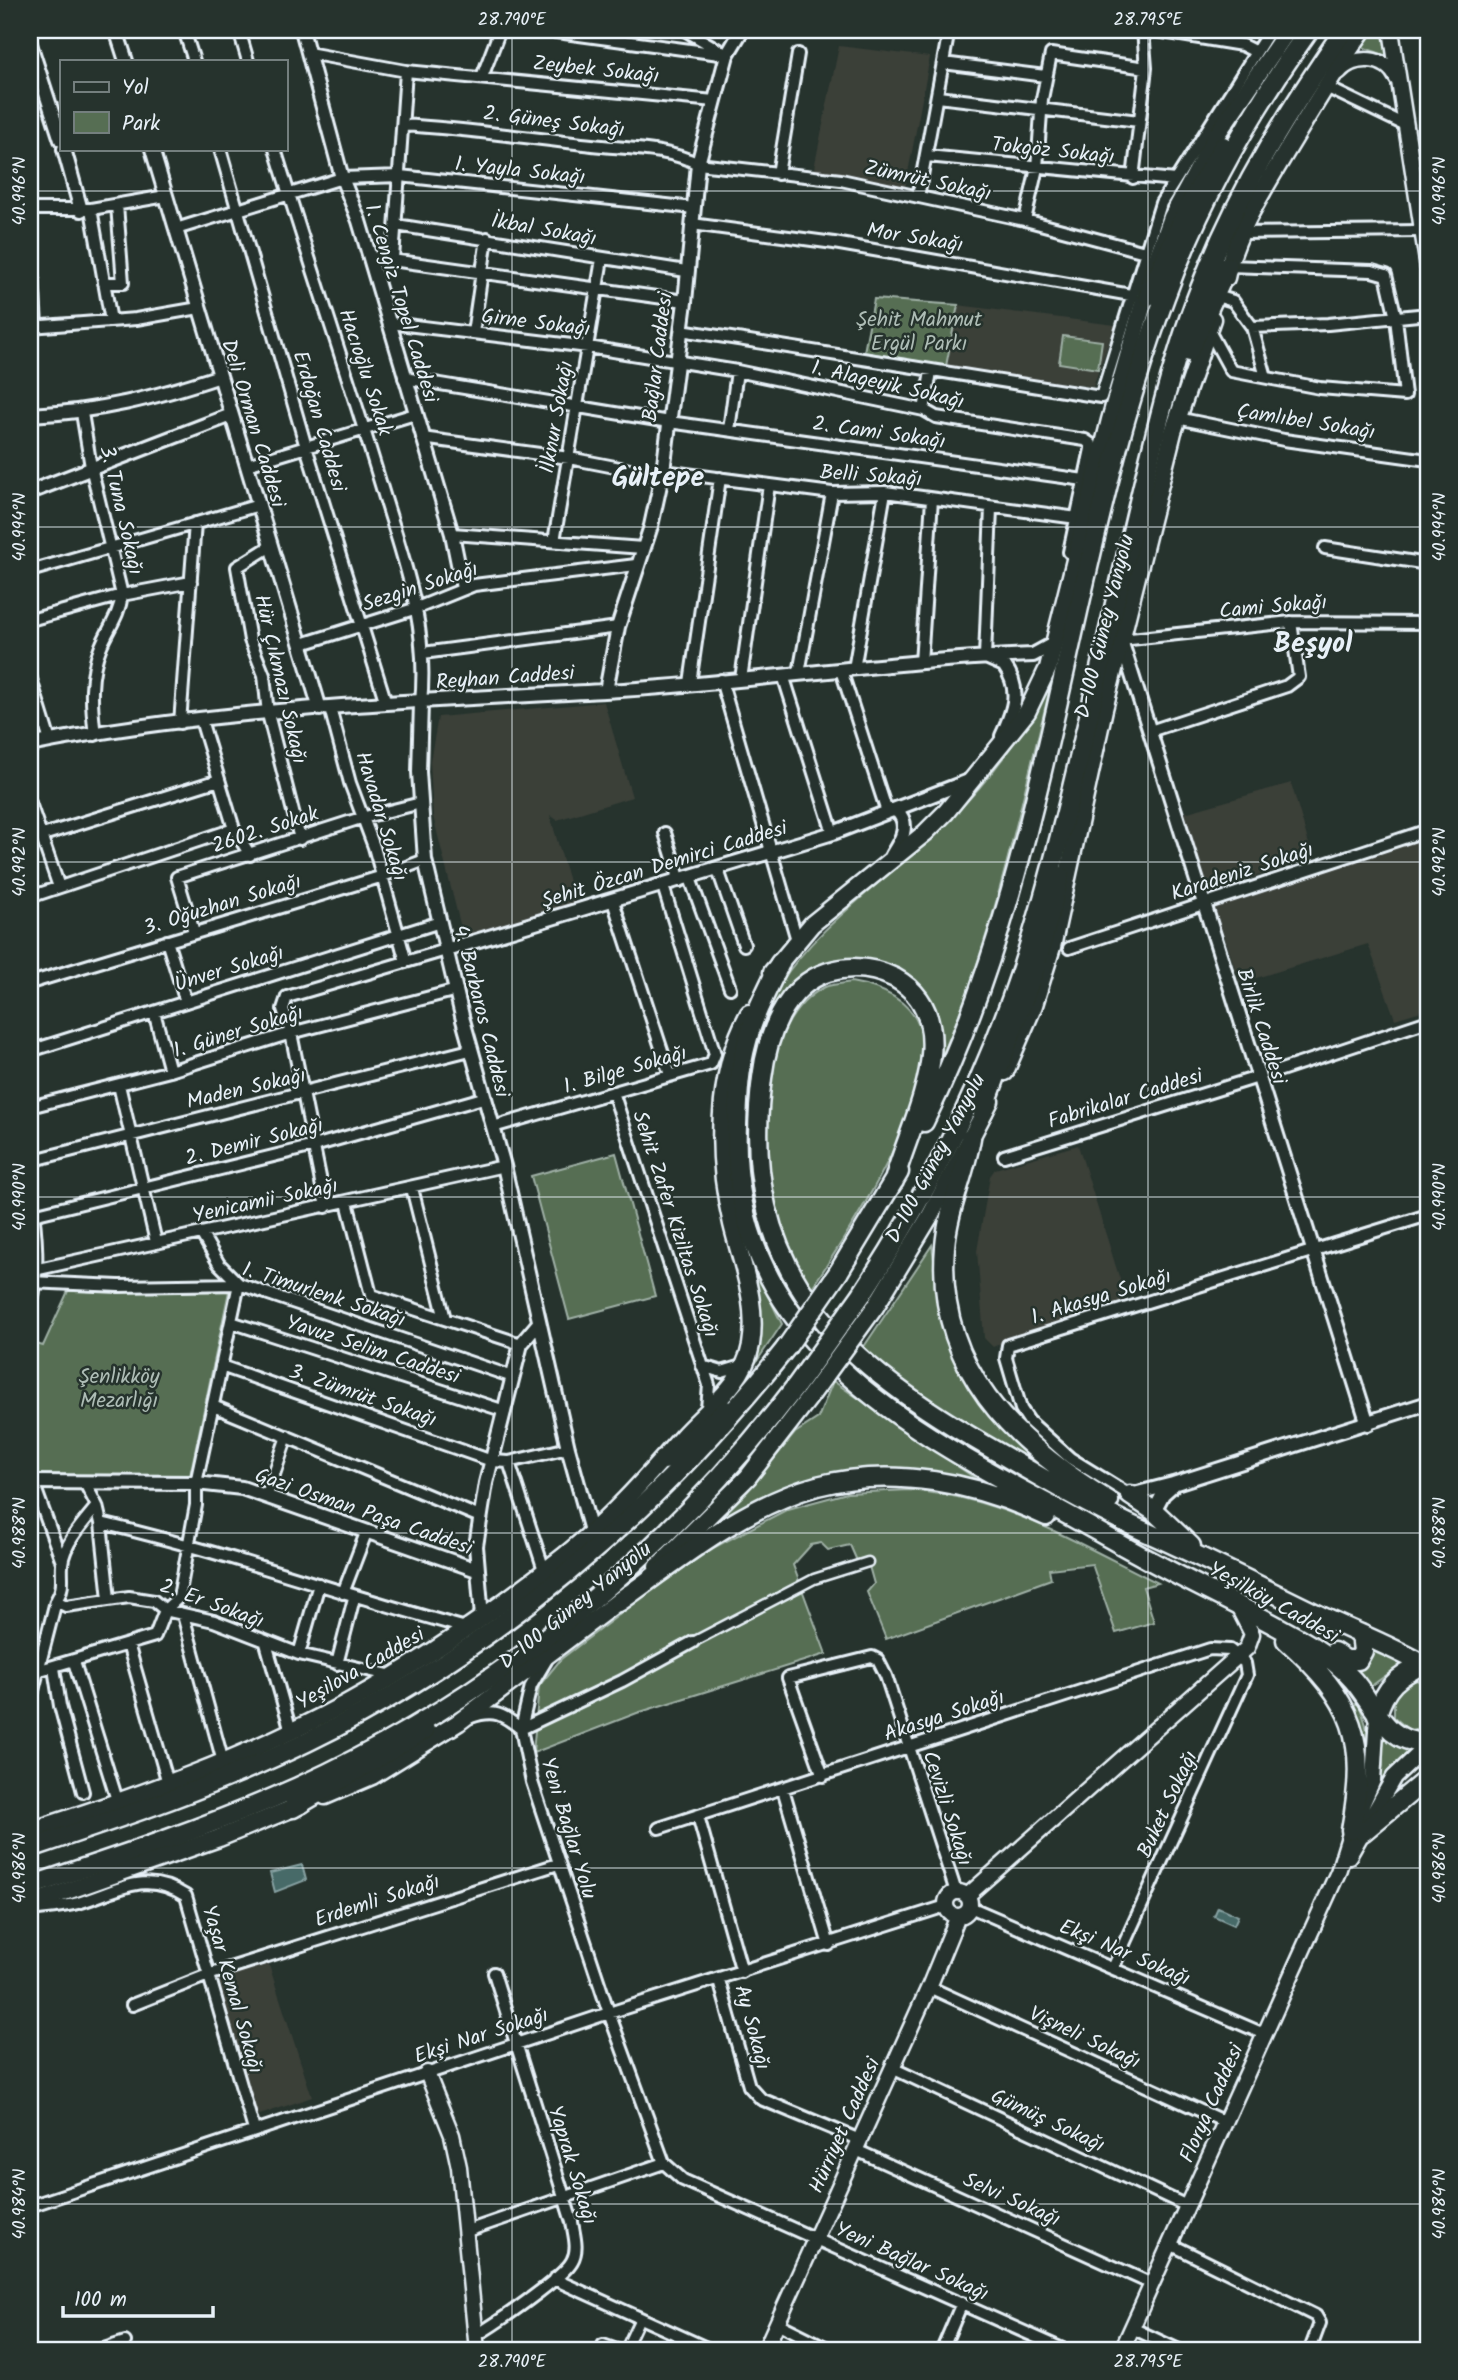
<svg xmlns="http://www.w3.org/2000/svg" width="1458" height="2380" font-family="Kalam,sans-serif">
<rect width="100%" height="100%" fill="#26332d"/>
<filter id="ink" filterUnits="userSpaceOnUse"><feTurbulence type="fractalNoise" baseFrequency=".0143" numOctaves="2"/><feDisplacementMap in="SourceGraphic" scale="14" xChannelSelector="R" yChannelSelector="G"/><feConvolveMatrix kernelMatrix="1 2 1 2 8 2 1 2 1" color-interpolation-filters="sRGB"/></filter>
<g filter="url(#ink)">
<path fill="#3a3f38" d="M839,46l91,11 -26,137 -92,-16z
M958,305l157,20 -22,62 -147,-21z
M604,702l28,95 -75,23 -7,-5 26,91 -112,34 -31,-124 -3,-55 8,-44z
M1291,783l22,75 -99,32 -14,-10 -19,-66z
M1428,835v174l-33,10 -27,-75 -128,39 -26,-77z
M1078,1145l49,157 -100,30 -34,15 -9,-9 -7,-87 13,-75 5,-7z
M268,1962l44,135 -55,19 -40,-136z"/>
<path fill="#566e53" stroke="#9fb0a6" stroke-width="2" d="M1373,30h10l4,26 -25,-9z
M874,299l84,6 -12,61 -82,-14z
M1063,336l39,5 -4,28 -39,-6z
M1051,685c-33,128 -56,250 -109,371l-3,-26 -14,-34 -97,-32 -24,11 -50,103 -4,44v32l9,53 14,42 27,53 -3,7c-18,-32 -39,-64 -46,-101 -4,-22 -3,-46 -5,-69 -12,-176 99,-216 206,-322 40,-39 71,-85 99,-132z
M851,982c29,5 62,18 70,50 16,67 -73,202 -110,257 -10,-16 -22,-33 -29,-51 -27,-63 -30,-216 43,-251 7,-3 18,-3 26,-5z
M616,1153l39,143 -86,23 -38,-143z
M932,1245l9,66 10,36 116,137 -140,-84 -66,-49z
M751,1261l31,63 -29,43c7,-37 4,-69 -2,-106z
M68,1291h161l-39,185 -160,2v-136l13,4z
M833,1381l149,102 -123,-11 -153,60 41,-40 48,-59 23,-15z
M909,1490c17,2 35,4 53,8 69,16 133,54 196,85l-15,4 11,35 -38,11 -24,-69 -43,5 2,10 -165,60 -19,-47 7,-8 -7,-25 -10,2 -7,-16 -22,5 -7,-7 -10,2 -18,20 33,89 -189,59 -104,40 6,-67 22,-27 84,-64 68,-47 75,-39 59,-16z
M1372,1651l31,13c-12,7 -23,16 -33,23l-15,-19 11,-4z
M1416,1680l12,4v43l-19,3 -15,-13v-19l-3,-2 16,-15z
M1358,1703c14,30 13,54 7,86l-14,-83z
M1382,1736l23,13 3,6 -25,25 -10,21 10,-35z"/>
<path fill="#466b68" stroke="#87a1a2" stroke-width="2" d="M302,1865l4,15 -31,12 -5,-19z
M1218,1907l20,9 -4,9 -20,-9z"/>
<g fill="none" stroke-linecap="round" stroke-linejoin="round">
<defs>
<path id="pedestrian" d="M693,1642l121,-63 54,-17
M625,2350l15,-32"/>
<path id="minor" d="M184,30l10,31
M239,30l9,31
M542,30l185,25
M685,30l37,22
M1151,30l91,15 14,7
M308,53l98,18 308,30
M943,63l102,13
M482,77l18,-47
M1326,87l79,38
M938,97l201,24
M403,125c64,4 126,13 189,20 34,4 76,3 106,19l143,16 184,40 120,32
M220,149l86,298 80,256
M275,149c34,112 72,223 106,336 22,74 48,138 40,218
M927,156l248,24
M778,174l20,-120
M1133,178l13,-110 -3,-38
M1413,180l15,-4
M918,197l31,-167
M30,209h61l75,-13
M91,209l20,112
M1025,220l12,-52 5,-69 9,-45 95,14
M30,221l6,105
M692,224l142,19 297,52
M396,225l290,46
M176,229l166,-51 58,-2 294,32
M1242,233l180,-2
M370,257l315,44
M393,259l13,-188
M104,283h19l-6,-78
M1220,297l13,4 19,26 14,50
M390,323l198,24 149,24 187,39 12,7 149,23 6,4v5l-22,103
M30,327l106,-8 63,-11
M1252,327l76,-3 100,-10
M1208,329l23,42 89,17 85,7 -9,-77 -10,-43 -14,-4 -144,-5
M681,330l420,67 60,-194 109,-173
M473,333l14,-95
M404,378l265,44 415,58
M924,410l7,-38
M82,413l9,54 31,128c-3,21 -13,32 -21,51 -12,29 -10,58 -6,89
M1177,418l107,22 144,20
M729,430l8,-59
M422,438l147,20 92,18
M247,465l168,-51
M663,471l169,22 53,-1 192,26
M452,534l191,14
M554,541l48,-282
M271,546l-34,21 13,73 14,35 4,39 32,125
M1325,548l103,16
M30,571l229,-66
M30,620l92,-25 69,-13
M1121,640l170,-18 137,1
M302,644l115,-36 57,-23 162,-20
M423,653l195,-26
M985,657l6,-149
M921,663l11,-164
M854,669l31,-177
M841,670l46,142
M799,673l33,-180
M783,675l50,158
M30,676l20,65
M741,679l28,-194
M721,680l76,260
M690,683l30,-205
M330,708l20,75 24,64 32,115
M201,720l33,109 16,26
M180,723l15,-200
M1150,731l137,-45 12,-9 -8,-55
M30,803l29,84
M665,833l15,48
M30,839l189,-59
M718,870l26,75
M690,878l40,110
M30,897l204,-68
M613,901l57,174
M194,932l-17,-55 184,-59 60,-15
M167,941l19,61
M1069,948l359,-118
M30,983l350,-106 45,-17
M154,1012l16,59
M30,1051l410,-129
M1275,1072l153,-51
M119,1085l37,157
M613,1092l96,293 -2,24
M30,1107l140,-36 121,-38 166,-43
M493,1127l218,-63 4,-10 -52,-168
M1004,1156l254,-79
M30,1161l440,-111
M412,1188l33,131
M347,1202l24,93 150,49
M326,1207l-35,-174 -8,-24 4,-12 159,-47
M33,1215l281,-69 169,-48
M34,1270l470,-104
M30,1282l89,4 120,-2 274,93
M231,1322l274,89
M221,1366l271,95 17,1 59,-14
M702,1366l20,6 23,-7
M213,1406l267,111
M509,1462l35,108
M33,1482l29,80
M267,1495l20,-59
M1130,1495l-60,-37 -41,-37 -8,-12 -15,-51 2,-13 420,-130
M97,1506l4,17c124,29 243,72 365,105
M101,1523l8,76
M343,1593l23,-60
M56,1601l10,5 63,-9 25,4 11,9 49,11 85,33 94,22
M183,1615l40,147
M266,1643l25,88
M128,1644l40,139
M299,1654l20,-70
M546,1661l-15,25 -10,43 11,53 77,231 55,150 19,17 382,170
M74,1662l43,138
M337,1664l17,-66
M54,1668l6,38 23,86
M30,1673l125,-37 10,-26 14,-13 17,-92v-22l43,-199 -20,-20 -18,-31
M30,1702l26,-101c9,-14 5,-22 6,-37 2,-21 22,-42 35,-58l-12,-23
M471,1717c23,-8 32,-3 50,12
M521,1729l101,-48 71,-39
M823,1776l-35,-98 84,-21 6,3 8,16 70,216
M783,1789l46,156
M698,1816l44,156
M659,1828l551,-179 20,1 15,13 2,12 -134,293
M970,1907l294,127
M30,1910c16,-2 33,-3 48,-7 41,-12 67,-34 108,-7l68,234
M719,1980l30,106 12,13 99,41
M929,1987l296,135
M132,2005l76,-30 350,-111
M892,2068l295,138
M856,2150l296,134
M30,2206l579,-193 337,-107
M464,2232l200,-69
M1170,2244l146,72 4,7 -10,27
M554,2279l157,71
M777,2323l54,27
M1132,2328l47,22
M475,2336c19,-11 88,-58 97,-75 7,-12 2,-26 0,-39l-78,-249
M100,2350l25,-8
M601,2350l2,-5 14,5
M942,2350l20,-47"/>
<path id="tertiary" d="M116,30l10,31
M302,30l40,148 17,43 93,313 11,54
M30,44l31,96
M64,149l17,61
M152,149l168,560
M30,415c69,-3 124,-17 190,-39
M30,492l201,-77
M1121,640l247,784
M988,658l16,7c18,25 10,45 -2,71
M606,691l12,-64 33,-101 12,-55 22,-169 13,-138 29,-109 15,-25
M421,703l-2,69 6,88 38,160 41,146 64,282 23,83
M30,745c184,-37 387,-44 575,-54 143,-8 285,-31 428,-36l22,-12
M891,810l6,1c14,14 4,30 -5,44
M446,950l387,-117 138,-53
M30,1197c5,34 9,74 0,107
M30,1482l166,1 46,5 235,82
M1130,1495l43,-11 255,-81
M1154,1511l9,-17 10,-9
M482,1617l-6,-71 10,-63 35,-139 17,-20
M30,1648l7,24"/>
<path id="secondary" d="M1391,30l37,238
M1339,72c15,-18 48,-16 58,7
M1349,1856l45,-79 34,-32
M946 1904a12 12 0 1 1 24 0a12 12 0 1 1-24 0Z
M967,1896l280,-248 5,-14 -15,-29
M427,2073l25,62 7,32 18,183
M765,2350l164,-363 29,-71
M1122,2350l216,-478 13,-42 22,-50 4,-65"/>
<path id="primary" d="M1226,278c8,-42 35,-84 57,-121 26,-43 51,-86 80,-127
M772,972l40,-48 113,-91 21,-21 81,-100 21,-44 62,-248 42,-148 20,-55 45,-83 71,-104
M1005,1072l29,-67 18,-58 52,-238 69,-277 39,-113
M875,1307l55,-91 60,-115
M657,1567l91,-90 61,-79
M325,1796l47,-20 87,-54 169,-128
M30,1831c107,-34 215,-73 315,-127 77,-42 151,-94 219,-148 44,-35 81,-77 118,-119 25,-28 62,-53 69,-92 7,-42 -9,-80 -19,-121 -16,-67 -17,-149 17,-211
M30,1904l189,-66 84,-34"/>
<path id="trunk" d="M1148,296l41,-91 34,-59
M1189,352l39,-86
M780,963c-12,25 -26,51 -33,78 -8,28 -9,55 -10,84 -9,200 153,295 307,377 36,19 71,40 107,59 53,29 108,53 159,84 16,10 30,20 43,35 22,25 34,66 75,62
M983,1112l53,-146 24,-90
M924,1122c129,-260 141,-556 241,-825 35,-96 85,-184 144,-267
M971,1138c-6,37 -23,70 -26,109 -10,121 68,196 164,254
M894,1181c15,-58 76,-161 1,-203 -22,-11 -44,-13 -67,-6 -44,14 -61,65 -66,106 -26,195 81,287 237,375 48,28 96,56 147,79 59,26 117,56 175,84 36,17 73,31 107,51
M838,1273l61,-101
M862,1294c66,-101 122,-211 160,-326 42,-129 69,-265 101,-398 24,-99 44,-202 83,-296 35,-88 85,-167 138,-244
M664,1460l62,-50
M1130,1495l24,16 37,35
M619,1602c60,-43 125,-96 198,-116 76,-20 160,-3 229,30
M1286,1640c69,62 82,99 65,190
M1334,1652l12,8h12l5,-9 -2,-17
M1377,1715c8,-28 21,-39 47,-51
M293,1808l132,-78
M1363,1832l65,-54
M30,1848c93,-31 188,-63 277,-106 188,-92 350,-231 479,-394
M30,1886c90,-30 181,-60 268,-99 196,-89 368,-231 498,-401"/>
</defs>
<use href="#pedestrian" stroke="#e8f1f8" stroke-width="13"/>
<use href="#minor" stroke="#e8f1f8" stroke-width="16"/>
<use href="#tertiary" stroke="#e8f1f8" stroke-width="18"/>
<use href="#secondary" stroke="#e8f1f8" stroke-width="19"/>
<use href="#primary" stroke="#e8f1f8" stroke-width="21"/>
<use href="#trunk" stroke="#e8f1f8" stroke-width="23"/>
<use href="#pedestrian" stroke="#26332d" stroke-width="8"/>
<use href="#minor" stroke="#26332d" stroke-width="10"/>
<use href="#tertiary" stroke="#26332d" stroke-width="12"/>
<use href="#secondary" stroke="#26332d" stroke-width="14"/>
<use href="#primary" stroke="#26332d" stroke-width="16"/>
<use href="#trunk" stroke="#26332d" stroke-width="18"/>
<defs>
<path id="primary-bridge" d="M809,1398l66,-91"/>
<path id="trunk-bridge" d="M786,1348l52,-75
M796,1386l66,-92"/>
</defs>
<use href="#primary-bridge" stroke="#e8f1f8" stroke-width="21" stroke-linecap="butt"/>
<use href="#trunk-bridge" stroke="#e8f1f8" stroke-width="23" stroke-linecap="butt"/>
<use href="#primary-bridge" stroke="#26332d" stroke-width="16"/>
<use href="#trunk-bridge" stroke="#26332d" stroke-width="18"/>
</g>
</g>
<path fill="none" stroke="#e8f1f8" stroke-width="2" stroke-opacity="0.45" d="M512,30v2320M1148,30v2320M30,191h1398M30,527h1398M30,862h1398M30,1197h1398M30,1533h1398M30,1868h1398M30,2204h1398"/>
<g text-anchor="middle" stroke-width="5" stroke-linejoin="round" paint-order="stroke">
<g font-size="21" fill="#e8f1f8" stroke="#26332d">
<text transform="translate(596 69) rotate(6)" y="7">Zeybek Sokağı</text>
<text transform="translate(554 121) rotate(7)" y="7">2. Güneş Sokağı</text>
<text transform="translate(1053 150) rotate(6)" y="7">Tokgöz Sokağı</text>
<text transform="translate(520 170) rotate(6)" y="7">1. Yayla Sokağı</text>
<text transform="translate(928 180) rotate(12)" y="7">Zümrüt Sokağı</text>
<text transform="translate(544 229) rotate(10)" y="7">İkbal Sokağı</text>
<text transform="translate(915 237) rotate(9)" y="7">Mor Sokağı</text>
<text transform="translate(402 303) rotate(73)" y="7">1. Cengiz Topel Caddesi</text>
<text transform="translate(536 322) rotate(7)" y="7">Girne Sokağı</text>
<text transform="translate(657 357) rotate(-83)" y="7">Bağlar Caddesi</text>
<text transform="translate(366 372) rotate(72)" y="7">Hacıoğlu Sokak</text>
<text transform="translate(888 384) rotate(13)" y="7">1. Alageyik Sokağı</text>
<text transform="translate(556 417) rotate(-80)" y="7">İlknur Sokağı</text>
<text transform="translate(320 421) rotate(74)" y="7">Erdoğan Caddesi</text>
<text transform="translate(1306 421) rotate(9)" y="7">Çamlıbel Sokağı</text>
<text transform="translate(254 423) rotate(73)" y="7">Deli Orman Caddesi</text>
<text transform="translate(879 432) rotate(8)" y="7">2. Cami Sokağı</text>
<text transform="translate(871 475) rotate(4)" y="7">Belli Sokağı</text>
<text transform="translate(122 510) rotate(77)" y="7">3. Tuna Sokağı</text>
<text transform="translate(420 586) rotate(-18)" y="7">Sezgin Sokağı</text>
<text transform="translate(1273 606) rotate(-5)" y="7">Cami Sokağı</text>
<text transform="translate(1104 626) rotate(-76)" y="7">D-100 Güney Yanyolu</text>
<text transform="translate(505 677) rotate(-4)" y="7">Reyhan Caddesi</text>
<text transform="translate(281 679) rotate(77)" y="7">Hür Çıkmazı Sokağı</text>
<text transform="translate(382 816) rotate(73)" y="7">Havadar Sokağı</text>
<text transform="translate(265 829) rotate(-18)" y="7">2602. Sokak</text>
<text transform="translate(664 864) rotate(-17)" y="7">Şehit Özcan Demirci Caddesi</text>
<text transform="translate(1242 871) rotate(-18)" y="7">Karadeniz Sokağı</text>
<text transform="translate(222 904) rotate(-17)" y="7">3. Oğuzhan Sokağı</text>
<text transform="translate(229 968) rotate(-17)" y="7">Ünver Sokağı</text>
<text transform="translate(482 1011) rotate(76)" y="7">4. Barbaros Caddesi</text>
<text transform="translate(1262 1026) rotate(72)" y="7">Birlik Caddesi</text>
<text transform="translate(238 1031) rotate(-17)" y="7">1. Güner Sokağı</text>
<text transform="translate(625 1069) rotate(-16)" y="7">1. Bilge Sokağı</text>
<text transform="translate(246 1088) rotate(-13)" y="7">Maden Sokağı</text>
<text transform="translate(1125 1098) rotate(-17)" y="7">Fabrikalar Caddesi</text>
<text transform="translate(254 1141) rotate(-14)" y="7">2. Demir Sokağı</text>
<text transform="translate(935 1158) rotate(-62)" y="7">D-100 Güney Yanyolu</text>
<text transform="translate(265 1200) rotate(-12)" y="7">Yenicamii Sokağı</text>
<text transform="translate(676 1224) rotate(72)" y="7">Sehit Zafer Kiziltas Sokağı</text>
<text transform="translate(324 1294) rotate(18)" y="7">1. Timurlenk Sokağı</text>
<text transform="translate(1101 1296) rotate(-17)" y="7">1. Akasya Sokağı</text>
<text transform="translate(373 1349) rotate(18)" y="7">Yavuz Selim Caddesi</text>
<text transform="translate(363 1395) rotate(19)" y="7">3. Zümrüt Sokağı</text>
<text transform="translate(364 1511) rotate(19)" y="7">Gazi Osman Paşa Caddesi</text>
<text transform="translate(1274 1602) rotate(29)" y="7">Yeşilköy Caddesi</text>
<text transform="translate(212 1603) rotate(20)" y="7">2. Er Sokağı</text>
<text transform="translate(575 1605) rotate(-39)" y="7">D-100 Güney Yanyolu</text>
<text transform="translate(360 1668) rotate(-30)" y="7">Yeşilova Caddesi</text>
<text transform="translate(944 1715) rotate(-18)" y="7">Akasya Sokağı</text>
<text transform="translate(1167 1804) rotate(-65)" y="7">Buket Sokağı</text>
<text transform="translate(948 1808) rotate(72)" y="7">Cevizli Sokağı</text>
<text transform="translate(569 1828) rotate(73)" y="7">Yeni Bağlar Yolu</text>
<text transform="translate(377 1900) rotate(-18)" y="7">Erdemli Sokağı</text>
<text transform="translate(1125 1952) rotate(23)" y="7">Ekşi Nar Sokağı</text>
<text transform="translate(233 1989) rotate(74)" y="7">Yaşar Kemal Sokağı</text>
<text transform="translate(753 2027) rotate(75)" y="7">Ay Sokağı</text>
<text transform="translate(481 2035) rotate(-18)" y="7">Ekşi Nar Sokağı</text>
<text transform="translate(1085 2037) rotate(25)" y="7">Vişneli Sokağı</text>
<text transform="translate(1211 2103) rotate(-66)" y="7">Florya Caddesi</text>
<text transform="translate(1048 2120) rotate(25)" y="7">Gümüş Sokağı</text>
<text transform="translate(844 2125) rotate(-66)" y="7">Hürriyet Caddesi</text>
<text transform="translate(573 2165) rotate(73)" y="7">Yaprak Sokağı</text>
<text transform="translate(1012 2199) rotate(24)" y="7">Selvi Sokağı</text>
<text transform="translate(912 2261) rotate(24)" y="7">Yeni Bağlar Sokağı</text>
</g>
<g font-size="21" fill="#aebdb6" stroke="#26332d">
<text x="919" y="326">Şehit Mahmut<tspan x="919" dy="24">Ergül Parkı</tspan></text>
<text x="119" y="1383">Şenlikköy<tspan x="119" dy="24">Mezarlığı</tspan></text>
</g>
<g font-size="28" font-weight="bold" fill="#e8f1f8" stroke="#26332d">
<text x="658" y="486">Gültepe</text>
<text x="1313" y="652">Beşyol</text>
</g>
</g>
<rect width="1458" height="2380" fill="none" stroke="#26332d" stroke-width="77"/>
<rect x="60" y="60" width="228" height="91" fill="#26332d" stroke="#747f7e" stroke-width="2"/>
<rect x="74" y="82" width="35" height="10" fill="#26332d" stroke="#747f7e" stroke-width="2"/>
<text x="122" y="94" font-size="21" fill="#e8f1f8">Yol</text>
<rect x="74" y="112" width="35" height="21" fill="#566e53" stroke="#747f7e" stroke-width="2"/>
<text x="122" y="130" font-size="21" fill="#e8f1f8">Park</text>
<path d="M63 2306v10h150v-10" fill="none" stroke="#e8f1f8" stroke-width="3.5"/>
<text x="74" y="2306" font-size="21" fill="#e8f1f8" stroke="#26332d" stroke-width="5" paint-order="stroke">100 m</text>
<rect x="38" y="38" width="1382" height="2304" fill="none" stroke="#e8f1f8" stroke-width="2.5"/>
<g font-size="18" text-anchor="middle" fill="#e8f1f8">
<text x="512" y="25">28.790°E</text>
<text x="1148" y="25">28.795°E</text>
<text transform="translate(19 191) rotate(-90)" y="6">40.996°N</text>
<text transform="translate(1439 191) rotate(-90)" y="6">40.996°N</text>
<text transform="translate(19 527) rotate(-90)" y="6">40.994°N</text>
<text transform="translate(1439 527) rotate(-90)" y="6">40.994°N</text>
<text transform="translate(19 862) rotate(-90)" y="6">40.992°N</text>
<text transform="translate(1439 862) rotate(-90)" y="6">40.992°N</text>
<text transform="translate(19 1197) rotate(-90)" y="6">40.990°N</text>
<text transform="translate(1439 1197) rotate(-90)" y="6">40.990°N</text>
<text transform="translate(19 1533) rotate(-90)" y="6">40.988°N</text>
<text transform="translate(1439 1533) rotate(-90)" y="6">40.988°N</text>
<text transform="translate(19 1868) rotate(-90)" y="6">40.986°N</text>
<text transform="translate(1439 1868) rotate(-90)" y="6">40.986°N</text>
<text transform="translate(19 2204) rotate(-90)" y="6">40.984°N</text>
<text transform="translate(1439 2204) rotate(-90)" y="6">40.984°N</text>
<text x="512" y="2367">28.790°E</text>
<text x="1148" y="2367">28.795°E</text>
</g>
</svg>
